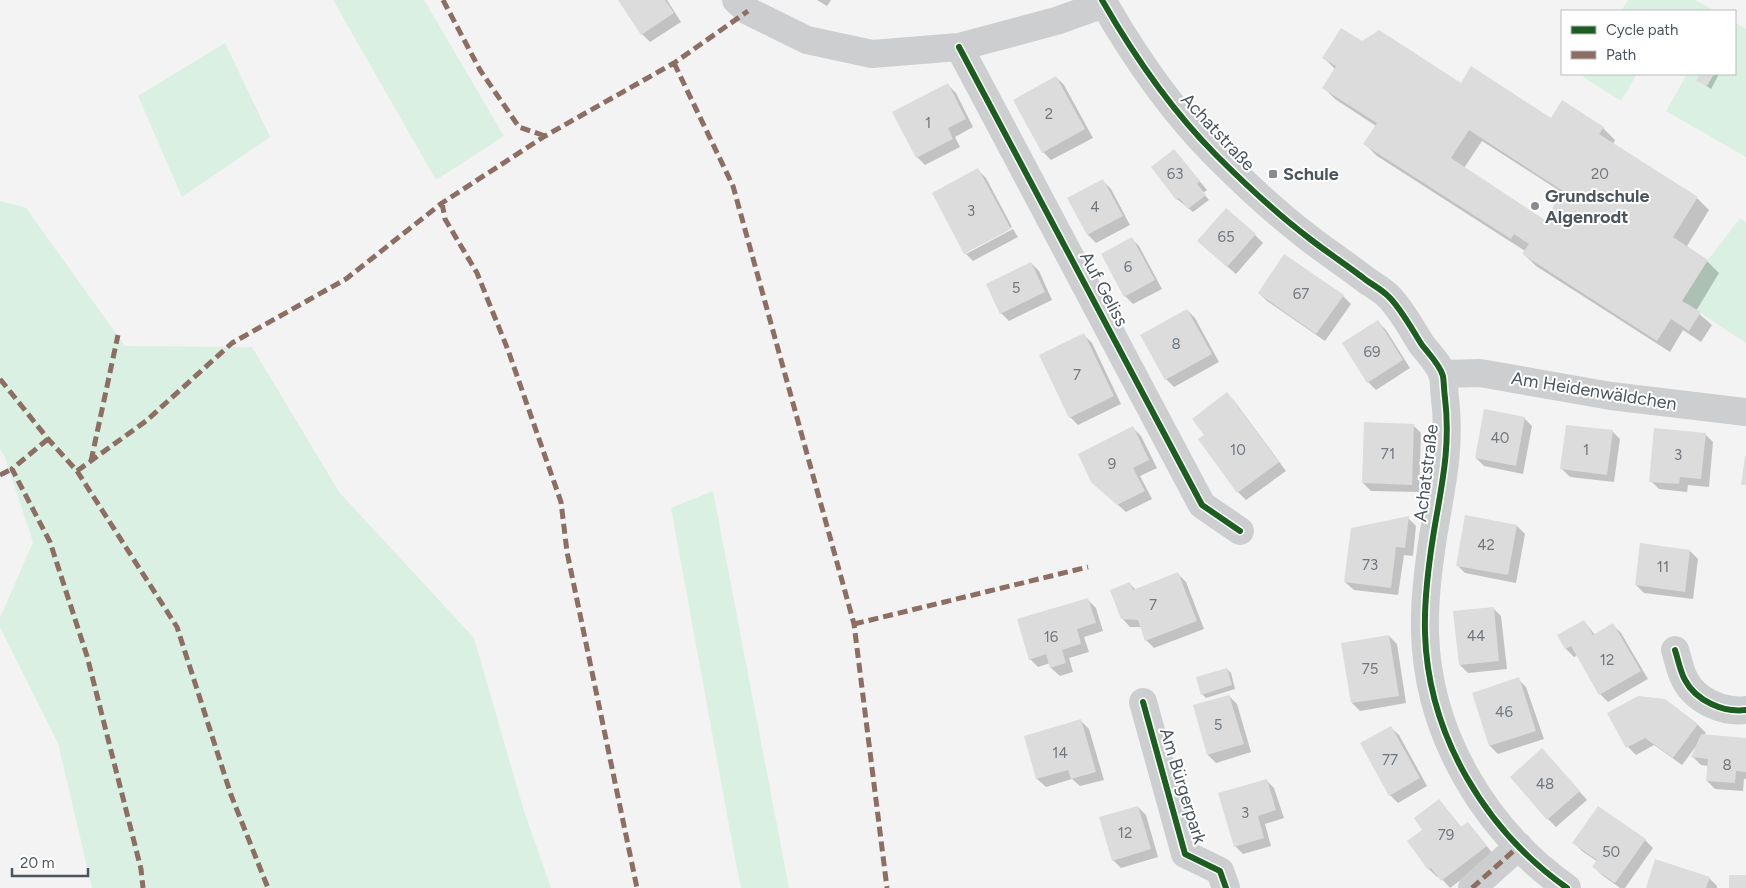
<svg xmlns="http://www.w3.org/2000/svg" width="1746" height="888" font-family="Figtree,sans-serif">
<rect width="100%" height="100%" fill="#f3f3f3"/>
<path fill="#d9f0e2" d="M333,0h91l80,136 -68,44z
M1628,0h67l20,11h-94z
M1735,22l11,7v128l-80,-46 21,-37h48z
M225,43l45,94 -88,60 -44,-101z
M1585,74h52l-16,27 -38,-24z
M0,201l26,7 99,138 127,1 87,145 135,146 50,173 27,77h-459l-34,-145 -58,-116v-9l33,-76 -29,-87 -4,-5z
M1740,218l6,4v121l-64,-42 26,-41z
M713,491l76,397h-48l-6,-30 -64,-350z"/>
<path fill="#0003" fill-rule="evenodd" d="M619,0h48l14,22 -31,20 -8,-8z
M817,0h14l-4,6z
M1362,43l99,41 90,35 52,9 12,12 -2,4 84,54 12,12 -22,36 20,15 12,12 -23,38 16,14 -11,17 -18,-12 -13,22 -134,-86 -12,-12 1,-3 -148,-95 -12,-12 11,-18 -41,-27 -12,-12 12,-18 -11,-11zM1482,141l81,52 -18,29 -81,-54z
M1698,74h21l-8,15 -13,-9 2,-4z
M1056,77l8,8 29,53 -42,22 -8,-8z
M948,85l8,8 17,34 -18,10 5,10 -35,18 -8,-8z
M1174,150l33,40 -4,3 6,7 -16,12 -16,-13z
M978,170l8,8 26,49 -46,24v3l-1,-1z
M1103,181l8,8 19,36 -34,18 -8,-8z
M1013,229l5,8 -45,24 -7,-7z
M1255,235l8,8 -27,31 -29,-25z
M1131,238l8,8 23,43 -29,15 -8,-8 -23,-42z
M1031,263l8,8 13,29 -43,21 -8,-8z
M1259,293l84,3 8,8 -26,37 -58,-40z
M1187,310l8,8 24,44 -45,25 -8,-8z
M1378,322l8,8 24,38 -34,22 -8,-8z
M1084,335l8,8 29,61 -43,21 -8,-8z
M1227,394l8,8 51,69 -40,29 -8,-8 -33,-57z
M1524,418l8,8 -9,48 -39,-8 -8,-8z
M1413,425l8,8 -2,59 -48,-1 -8,-8z
M1133,428l8,8 16,32 -17,8 12,23 -26,13 -25,-22z
M1612,431l8,8 -6,43 -44,-5 -8,-8z
M1705,434l8,8 -4,45 -21,-2 -1,7 -28,-3 -8,-8z
M1408,518l8,8 -3,30 -9,-1 -6,40 -44,-5 -9,-8z
M1517,526l8,8 -9,49 -51,-10 -8,-8z
M1690,551l8,8 -5,40 -49,-6 -8,-8z
M1178,574l8,8 18,47 -50,19 -8,-8 -4,-13h-12l-8,-9 8,-34 6,6z
M1088,600l8,8 7,23 -19,6 5,15 -20,6 4,14 -13,4 -9,-8 -1,-5 -12,4 -8,-8z
M1493,608l8,8 6,53 -39,4 -8,-8z
M1584,621l11,14 18,-10 8,8 27,46 -40,23 -8,-8 -22,-39 -4,2 -8,-8 -7,-13z
M1389,636l8,8 9,59 -46,8 -8,-8z
M1227,669l4,4 4,16 -29,9 -4,-4z
M1518,679l8,8 18,52 -46,15 -8,-8 -17,-52z
M1229,696l8,8 14,48 -35,11 -8,-8 -14,-49z
M1665,701l33,24 8,8 -2,2 42,4v40h-2l-1,12 -28,-2 -8,-8 1,-15 -7,-1 -8,-8 4,-12 -15,20 -28,-20 -18,10 -8,-8 -19,-33z
M1081,721l8,8 15,51 -24,6 -8,-7 -26,8 -9,-8 -12,-42z
M1390,727l9,8 28,51 -29,17 -8,-8z
M1550,758l37,42 -31,27 -8,-8z
M1266,780l8,8 10,30 -19,6 6,22 -28,8 -8,-8z
M1439,800l23,28 6,-5 26,32 -44,33 -11,-12 -2,1 -8,-8 -5,-39z
M1138,807l8,8 12,42 -37,11 -8,-8z
M1645,840l8,8 -28,40h-5l-18,-13 -8,-8 4,-5 -16,-11 -8,-8z
M1709,878l8,8v2h-70z"/>
<path fill="#dcdcdd" fill-rule="evenodd" d="M618,0h47l9,13 -33,22z
M1341,28l21,13 17,-11 82,53 10,-17 80,52 11,-18 42,27 -5,7 99,63 -25,40 35,23 -26,41 19,11 -12,19 -18,-12 -14,22 -135,-87 7,-10 -15,-10 -3,5 -148,-95 14,-21 -55,-35 14,-22 -14,-8zM1469,130l94,61 -18,29 -94,-62z
M1697,74h17l-7,12 -11,-5 3,-5z
M1056,76l29,53 -43,24 -29,-53z
M948,83l18,36 -18,9 5,11 -37,19 -24,-46z
M1174,149l26,32 -3,3 9,11 -18,14 -9,-11 -3,2 -25,-33z
M978,168l33,61 -47,25 -32,-61z
M1103,179l20,37 -36,19 -20,-37z
M1226,208l30,26 -29,33 -30,-26z
M1132,237l23,43 -31,17 -23,-43z
M1284,254l60,41 -28,39 -58,-41z
M1031,262l14,30 -45,22 -14,-30z
M1187,309l25,45 -47,26 -25,-45z
M1378,320l25,40 -36,23 -25,-40z
M1084,333l30,63 -45,22 -30,-63z
M1227,392l52,70 -42,31 -39,-54 6,-4 -12,-16z
M1484,409l41,8 -9,49 -41,-8z
M1364,422l50,2 -2,61 -50,-2z
M1566,425l47,5 -6,45 -47,-6z
M1133,426l16,34 -16,8 12,23 -28,14 -26,-23 -13,-28z
M1654,428l52,5 -5,46 -21,-2 -1,7 -30,-2z
M1745,456h1v29h-5z
M1465,515l52,10 -9,50 -52,-9z
M1409,516l-4,32 -9,-1 -5,41 -47,-6 7,-54z
M1640,543l50,7 -5,42 -50,-7z
M1178,572l19,49 -52,20 -7,-21 -17,-1 -11,-29 20,-8 3,8z
M1088,598l8,25 -19,6 4,15 -19,6 4,13 -16,5 -4,-14 -17,6 -12,-41z
M1494,607l5,54 -40,4 -6,-54z
M1584,620l9,15 20,-12 28,48 -42,24 -28,-49 -6,3 -8,-14z
M1389,635l10,61 -48,7 -10,-60z
M1227,668l5,17 -31,10 -5,-18z
M1519,677l17,54 -47,15 -17,-53z
M1229,695l15,49 -37,11 -14,-50z
M1638,696l27,3 33,25 -25,34 -28,-20 -19,10 -19,-35z
M1081,719l15,53 -25,7 -3,-9 -32,9 -12,-43z
M1391,726l29,52 -31,18 -29,-53z
M1701,734l45,4v34l-10,-1 -1,12 -29,-2 2,-22 -17,-2z
M1542,748l38,43 -33,29 -37,-43z
M1267,779l9,31 -18,6 6,22 -30,9 -16,-54z
M1439,799l22,28 7,-5 19,24 -46,35 -10,-13 -3,2 -21,-29 15,-11 -8,-12z
M1138,806l13,43 -39,12 -13,-44z
M1598,806l48,33 -31,44 -23,-16 5,-7 -25,-17z
M1655,859l55,18 -4,11h-60z
M1729,875h17v13h-17z"/>
<g fill="none" stroke-linecap="round" stroke-linejoin="round">
<path stroke="#cdced0" stroke-width="28" d="M736,0l12,11 59,29 65,14 87,-7 97,-26 48,-17
M1102,0c32,56 70,111 115,156 29,29 60,58 93,83 18,14 38,27 56,41 7,5 16,10 22,16 12,11 25,35 34,49 7,9 18,20 21,31 1,7 1,15 2,22 6,51 -4,89 -12,139 -5,32 -9,64 -8,96 3,102 60,197 142,255
M959,47l243,458 38,26
M1442,374l38,-1 131,23 135,16
M1675,650c3,9 5,21 10,30 11,21 39,33 61,30
M1143,702l42,152 35,17 6,17
M1472,888l47,-42"/>
<path stroke="#8d6e63" stroke-width="5" stroke-dasharray="10 5" stroke-linecap="butt" d="M443,0l37,70 39,57 26,9
M674,63l59,123 121,438 33,264
M442,203l3,16 32,54 31,77 53,152 6,50 70,336
M0,379l48,60 29,32 100,156 54,168 37,93
M48,439l-36,30 38,73 37,114 54,213 2,19
M91,461l27,-126
M77,471l69,-50 86,-78 114,-64 96,-76 103,-67 129,-73 74,-52
M0,475l12,-6
M854,624l234,-57
M1472,888l47,-42"/>
<defs>
<path id="cycleway" d="M1102,0c32,56 70,111 115,156 29,29 60,58 93,83 18,14 38,27 56,41 7,5 16,10 22,16 12,11 25,35 34,49 7,9 18,20 21,31 1,7 1,15 2,22 6,51 -4,89 -12,139 -5,32 -9,64 -8,96 3,102 60,197 142,255
M959,47l243,458 38,26
M1675,650c3,9 5,21 10,30 11,21 39,33 61,30
M1143,702l42,152 35,17 6,17"/>
</defs>
<use href="#cycleway" stroke="#fff" stroke-width="9"/>
<use href="#cycleway" stroke="#1b5e20" stroke-width="6"/>
</g>
<g fill="#868c92" stroke="#fff" stroke-width="2">
<rect x="1268" y="169" width="10" height="10" rx="2.5"/>
<circle cx="1535" cy="206" r="5"/>
</g>
<g text-anchor="middle" stroke-width="4" stroke-linejoin="round" paint-order="stroke">
<g font-size="15" fill="#70787e">
<text x="1049" y="119">2</text>
<text x="928" y="128">1</text>
<text x="1175" y="179">63</text>
<text x="1600" y="179">20</text>
<text x="1095" y="212">4</text>
<text x="971" y="216">3</text>
<text x="1226" y="242">65</text>
<text x="1128" y="272">6</text>
<text x="1016" y="293">5</text>
<text x="1301" y="299">67</text>
<text x="1176" y="349">8</text>
<text x="1372" y="357">69</text>
<text x="1077" y="380">7</text>
<text x="1500" y="443">40</text>
<text x="1238" y="455">10</text>
<text x="1586" y="455">1</text>
<text x="1388" y="459">71</text>
<text x="1678" y="460">3</text>
<text x="1112" y="469">9</text>
<text x="1486" y="550">42</text>
<text x="1370" y="570">73</text>
<text x="1663" y="572">11</text>
<text x="1153" y="610">7</text>
<text x="1476" y="641">44</text>
<text x="1051" y="642">16</text>
<text x="1607" y="665">12</text>
<text x="1370" y="674">75</text>
<text x="1504" y="717">46</text>
<text x="1218" y="730">5</text>
<text x="1060" y="758">14</text>
<text x="1390" y="765">77</text>
<text x="1727" y="770">8</text>
<text x="1545" y="789">48</text>
<text x="1245" y="818">3</text>
<text x="1125" y="838">12</text>
<text x="1446" y="840">79</text>
<text x="1611" y="857">50</text>
</g>
<g font-size="18" fill="#4b555e" stroke="#fff">
<text transform="translate(1218 132) rotate(47)" y="6">Achatstraße</text>
<text transform="translate(1104 289) rotate(62)" y="6">Auf Geliss</text>
<text transform="translate(1594 391) rotate(9)" y="6">Am Heidenwäldchen</text>
<text transform="translate(1426 473) rotate(-83)" y="6">Achatstraße</text>
<text transform="translate(1183 786) rotate(73)" y="6">Am Bürgerpark</text>
</g>
<g font-size="18" font-weight="bold" fill="#4b555e" stroke="#fff" text-anchor="start">
<text x="1283" y="180">Schule</text>
<text x="1545" y="202">Grundschule<tspan x="1545" dy="21">Algenrodt</tspan></text>
</g>
</g>
<rect x="1561" y="10" width="175" height="65" fill="#ffffff" stroke="#b7bbbf"/>
<rect x="1571" y="26" width="25" height="8" fill="#1b5e20" stroke="#b7bbbf"/>
<text x="1606" y="35" font-size="15" fill="#4b555e">Cycle path</text>
<rect x="1571" y="51" width="25" height="8" fill="#8d6e63" stroke="#b7bbbf"/>
<text x="1606" y="60" font-size="15" fill="#4b555e">Path</text>
<path d="M12 868v8h76v-8" fill="none" stroke="#4b555e" stroke-width="2.5"/>
<text x="20" y="868" font-size="15" fill="#4b555e" stroke="#ffffff" stroke-width="4" paint-order="stroke">20 m</text>
</svg>
